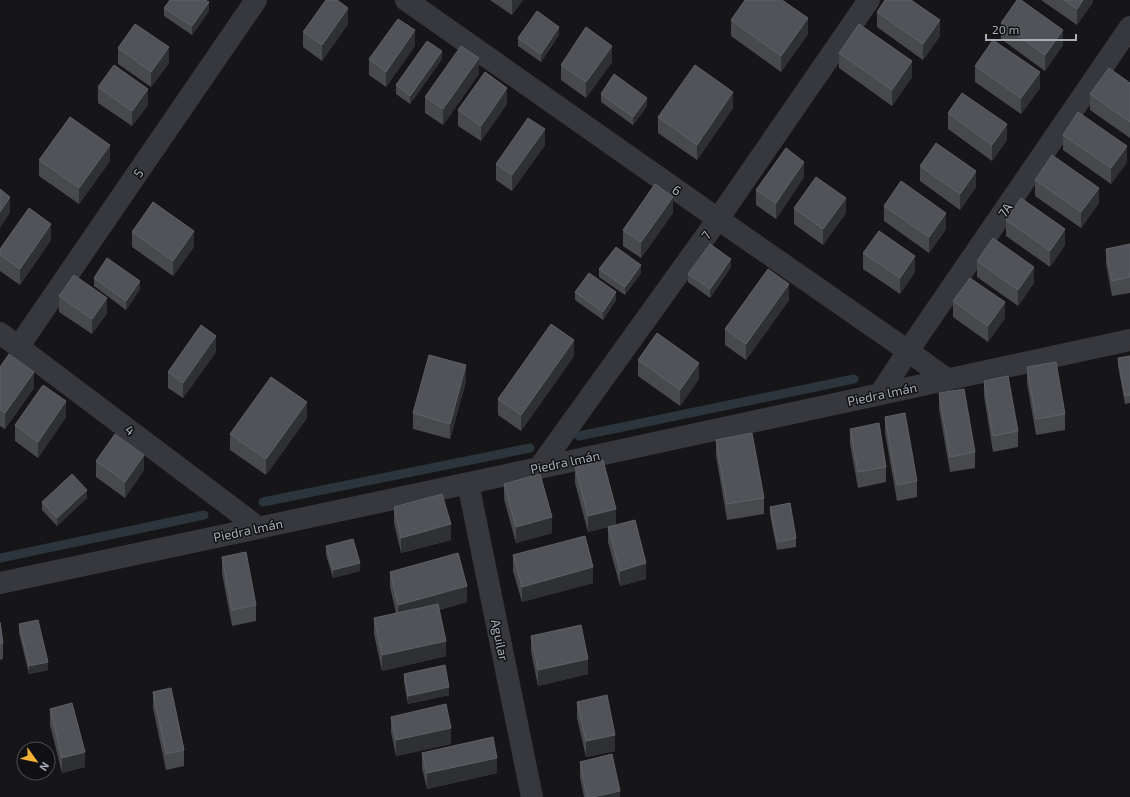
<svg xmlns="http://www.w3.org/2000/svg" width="1130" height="797" font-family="'Exo 2',sans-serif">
<rect width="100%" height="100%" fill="#161618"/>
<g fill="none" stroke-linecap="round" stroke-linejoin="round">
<path stroke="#2c353c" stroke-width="9" d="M579,436l275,-57
M263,502l267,-54
M0,558l204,-43"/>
<path stroke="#37383d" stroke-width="22" d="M406,0l312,219 190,132 40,29
M0,333l259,195
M19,346l237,-346
M880,394l28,-43 222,-324
M539,468l179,-249 151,-219
M468,483l64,314
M0,583l539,-115 591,-128"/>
</g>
<path fill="#47494d" d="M490,0h33l-11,15z
M1041,0h52v2l-16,23z
M164,8l45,3 -17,24 -28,-19z
M877,12l63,24 -17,24 -46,-33z
M731,20l77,14 -27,38 -50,-36z
M1001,23l62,22 -18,26 -44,-32z
M348,24l-26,37 -19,-14v-15z
M559,35l-18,27 -23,-16v-8z
M415,46l-29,41 -17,-12v-16z
M118,48l51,15 -18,24 -33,-23z
M839,53l73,24 -20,29 -53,-38z
M442,59l-32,45 -14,-10v-9z
M612,62l-26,36 -25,-18v-15z
M975,66l65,22 -19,26 -46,-32z
M479,74l-36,51 -18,-12v-16z
M1130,83v55l-40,-28v-16z
M98,87l50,18 -16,21 -34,-23z
M601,94l46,12 -14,19 -32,-23z
M507,104l-26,37 -23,-15v-16z
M733,108l-36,52 -39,-27v-16z
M948,113l59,27 -15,21 -44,-32z
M1063,135l64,27 -16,22 -48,-34z
M545,145l-33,46 -16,-11v-16z
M39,160l71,1 -31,43 -40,-28z
M920,166l56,21 -16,23 -40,-29z
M804,177l-28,42 -20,-14v-15z
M1035,180l64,23 -18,25 -46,-32z
M884,206l62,23 -17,24 -45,-32z
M794,208l52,5 -23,32 -29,-21z
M673,213l-32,45 -18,-12v-16z
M1006,220l59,25 -15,22 -44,-31z
M132,232l62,15 -21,29 -41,-29z
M51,240l-31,45 -20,-14v-22z
M1130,244v49l-18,3 -6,-32v-15z
M863,253l52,19 -15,22 -37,-25z
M977,261l57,22 -16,23 -41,-29z
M731,267l-21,31 -22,-16v-8z
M599,269l42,4 -16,22 -26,-18z
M94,278l46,11 -14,21 -32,-24z
M575,292l41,8 -13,20 -28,-20z
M59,296l48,17 -15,21 -33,-22z
M789,300l-43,60 -21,-15v-16z
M953,301l52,17 -17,24 -35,-25z
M216,352l-33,46 -15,-10v-16z
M574,356l-53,75 -23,-16v-16z
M1130,356v47l-5,1 -7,-38v-8z
M638,360l61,19 -19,27 -42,-30z
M0,367l34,21 -29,41 -5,-3z
M1027,367l38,47v16l-29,5 -9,-52z
M466,381l-16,58 -37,-10v-16z
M984,381l34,50v16l-25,5 -9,-56z
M939,393l36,59v16l-25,4 -11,-63z
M66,417l-28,41 -23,-17v-16z
M885,417l32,64v16l-20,4 -12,-68z
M307,418l-41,57 -36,-25v-16z
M850,429l36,38v15l-28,6 -8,-44z
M716,440l48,58v16l-37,6 -11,-64z
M96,461l48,9 -19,28 -29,-21z
M575,467l41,58 30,54 -26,7 -12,-44v-15l-20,5 -13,-49z
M504,484l48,49 -36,10 -12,-44z
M87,498l-30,28 -15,-16v-8z
M394,507l57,33 -50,13 -7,-30z
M770,507l26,31v9l-19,3 -7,-35z
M326,546l34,25 -27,7 -7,-23z
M513,555l80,28 -71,19 -9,-31z
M222,557l34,48v16l-24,5 -10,-53z
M390,572l77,30 -28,8 7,46 -64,15 -8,-37v-16l22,-5 -6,-26z
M0,622l3,21v16l-3,1z
M19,624l29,46 -19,4 -10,-41z
M531,636l57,38 -50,12 -7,-34z
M404,674l45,21 -41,9 -4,-22z
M153,692l31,58v16l-18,4 -13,-62z
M577,702l38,49 -29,6 -9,-39z
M50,709l35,58 -23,6 -12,-48z
M391,717l60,27 -55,12 -5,-24z
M422,753l75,20 -70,16 -5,-21z
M580,762l40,35h-36l-4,-19z"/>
<path fill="#2f3033" d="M512,0h11l-11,15z
M1083,0h10v2l-16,23v-16z
M209,2v9l-17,24v-9z
M348,8v16l-26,37v-16z
M808,18v16l-27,38v-16z
M940,20v16l-17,24v-16z
M559,27v8l-18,27v-8z
M415,30v16l-29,41v-15z
M1063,30v15l-18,26v-16z
M612,46v16l-26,36v-16z
M169,47v16l-18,24v-15z
M442,51v8l-32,45v-8z
M479,58v16l-36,51v-16z
M912,61v16l-20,29v-16z
M1040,72v16l-19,26v-16z
M507,88v16l-26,37v-15z
M148,89v16l-16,21v-15z
M733,92v16l-36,52v-15z
M647,98v8l-14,19v-8z
M1007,124v16l-15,21v-16z
M545,129v16l-33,46v-16z
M110,145v16l-31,43v-16z
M1127,146v16l-16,22v-16z
M804,162v15l-28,42v-16z
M976,171v16l-16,23v-16z
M1099,188v15l-18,25v-16z
M10,197v16l-10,15v-16z
M673,197v16l-32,45v-16z
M846,198v15l-23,32v-16z
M946,213v16l-17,24v-16z
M51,224v16l-31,45v-16z
M1065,229v16l-15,22v-16z
M194,231v16l-21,29v-15z
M915,256v16l-15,22v-16z
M731,259v8l-21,31v-9z
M641,265v8l-16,22v-8z
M1034,267v16l-16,23v-16z
M140,281v8l-14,21v-9z
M789,284v16l-43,60v-16z
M616,292v8l-13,20v-8z
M107,298v15l-15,21v-15z
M1005,302v16l-17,24v-16z
M216,336v16l-33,46v-15z
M574,340v16l-53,75v-16z
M699,363v16l-19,27v-16z
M466,365v16l-16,58v-15z
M34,372v16l-29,41v-16z
M66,401v16l-28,41v-16z
M307,402v16l-41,57v-16z
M144,455v15l-19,28v-16z
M87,490v8l-30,28v-8z
M616,509v16l-28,7v-16z
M552,517v16l-36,10v-16z
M451,524v16l-50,13v-15z
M360,563v8l-27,7v-8z
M646,563v16l-26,7v-15z
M593,567v16l-71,19v-15z
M467,586v16l-69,19v-16z
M446,641v15l-64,15v-16z
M588,659v15l-50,12v-16z
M48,662v8l-19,4v-8z
M449,687v8l-41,9v-8z
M451,728v16l-55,12v-16z
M615,735v16l-29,6v-16z
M85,752v15l-23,6v-15z
M497,758v15l-70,16v-16z
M620,791v6h-27z"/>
<path fill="#525359" stroke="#5f6168" d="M170,0h35l4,2 -17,24 -28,-18z
M326,0h11l11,8 -26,37 -19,-13z
M745,0h37l26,18 -27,38 -50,-36z
M885,0h26l29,20 -17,24 -46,-32z
M1017,0h4l42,30 -18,25 -44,-32z
M1064,0h19l-6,9z
M537,11l22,16 -18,27 -23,-16z
M398,19l17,11 -29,42 -17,-13z
M135,24l34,23 -18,25 -33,-24z
M859,24l53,37 -20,29 -53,-37z
M586,27l26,19 -26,36 -25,-17z
M993,40l47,32 -19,26 -46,-32z
M427,41l15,10 -32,45 -14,-11z
M461,46l18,12 -36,51 -18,-12z
M114,65l34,24 -16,22 -34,-24z
M695,65l38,27 -36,53 -39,-28z
M1109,68l21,15v39l-40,-28z
M485,72l22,16 -26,38 -23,-16z
M614,74l33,24 -14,19 -32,-23z
M962,93l45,31 -15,21 -44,-32z
M1078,112l49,34 -16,22 -48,-33z
M70,117l40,28 -31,43 -40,-28z
M528,118l17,11 -33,46 -16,-11z
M936,143l40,28 -16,23 -40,-28z
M786,148l18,14 -28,41 -20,-13z
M1052,155l47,33 -18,24 -46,-32z
M816,177l30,21 -23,31 -29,-21z
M901,181l45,32 -17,24 -45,-31z
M655,184l18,13 -32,45 -18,-12z
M0,189l10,8 -10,15z
M1021,198l44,31 -15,22 -44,-31z
M153,202l41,29 -21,30 -41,-29z
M29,208l22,16 -31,45 -20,-14v-6z
M879,231l36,25 -15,22 -37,-25z
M993,238l41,29 -16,23 -41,-29z
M710,244l21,15 -21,30 -22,-15z
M1130,244v33l-18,4 -6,-32z
M616,247l25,18 -16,22 -26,-18z
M107,258l33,23 -14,20 -32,-23z
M768,269l21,15 -43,60 -21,-15z
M589,273l27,19 -13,20 -28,-20z
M74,275l33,23 -15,21 -33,-23z
M970,278l35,24 -17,24 -35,-25z
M551,324l23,16 -53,75 -23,-16z
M201,325l15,11 -33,47 -15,-11z
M657,333l42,30 -19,27 -42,-30z
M9,354l25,18 -29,41 -5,-3v-43z
M429,355l37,10 -16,59 -37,-11z
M1130,356v39l-5,1 -7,-38z
M1056,362l9,52 -29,5 -9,-52z
M1008,376l10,55 -25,5 -9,-55z
M271,377l36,25 -41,57 -36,-25z
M43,385l23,16 -28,41 -23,-17z
M964,389l11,63 -25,5 -11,-64z
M905,413l12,68 -20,4 -12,-68z
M879,423l7,44 -28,5 -8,-43z
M752,433l12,65 -37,6 -11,-64z
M115,434l29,21 -19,27 -29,-21z
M603,460l13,49 -28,7 -13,-49z
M72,474l15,16 -30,28 -15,-16z
M540,474l12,43 -36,10 -12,-43z
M442,494l9,30 -50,14 -7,-31z
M790,503l6,35 -19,4 -7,-35z
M635,520l11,43 -26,8 -12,-44z
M585,536l8,31 -71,20 -9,-32z
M353,539l7,24 -27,7 -7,-24z
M246,552l10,53 -24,5 -10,-53z
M458,553l9,33 -69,19 -8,-33z
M438,604l8,37 -64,14 -8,-37z
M38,620l10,42 -19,4 -10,-42z
M0,622l3,21 -3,1z
M581,625l7,34 -50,11 -7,-34z
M445,665l4,22 -41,9 -4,-22z
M171,688l13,62 -18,4 -13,-62z
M607,695l8,40 -29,6 -9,-39z
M72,703l13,49 -23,6 -12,-49z
M446,704l5,24 -55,12 -5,-23z
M493,737l4,21 -70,15 -5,-20z
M612,754l8,37 -27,6h-6l-7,-35z"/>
<g text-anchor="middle" stroke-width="3" stroke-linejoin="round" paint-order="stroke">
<g font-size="13" fill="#a8adb8" stroke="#111113">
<text transform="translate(138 173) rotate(-56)" y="5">5</text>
<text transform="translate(677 190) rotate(35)" y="5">6</text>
<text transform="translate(1005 210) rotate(-56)" y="5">7A</text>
<text transform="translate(706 235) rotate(-54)" y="5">7</text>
<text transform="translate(882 394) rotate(-12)" y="5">Piedra lmán</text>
<text transform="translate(130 430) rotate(37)" y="5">4</text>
<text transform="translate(565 462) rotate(-12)" y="5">Piedra lmán</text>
<text transform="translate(248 530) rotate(-12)" y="5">Piedra lmán</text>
<text transform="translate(500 640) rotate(78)" y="5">Aguilar</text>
</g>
</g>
<g transform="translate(36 761) rotate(123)"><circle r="19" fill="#111113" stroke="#4d4f55"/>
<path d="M0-3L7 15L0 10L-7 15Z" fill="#f2b134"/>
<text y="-6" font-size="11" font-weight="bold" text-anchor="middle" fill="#a8adb8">N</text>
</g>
<path d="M986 34v6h90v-6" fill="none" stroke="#a8adb8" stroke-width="2"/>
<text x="992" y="34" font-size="12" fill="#a8adb8" stroke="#111113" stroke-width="3" paint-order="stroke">20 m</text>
</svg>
